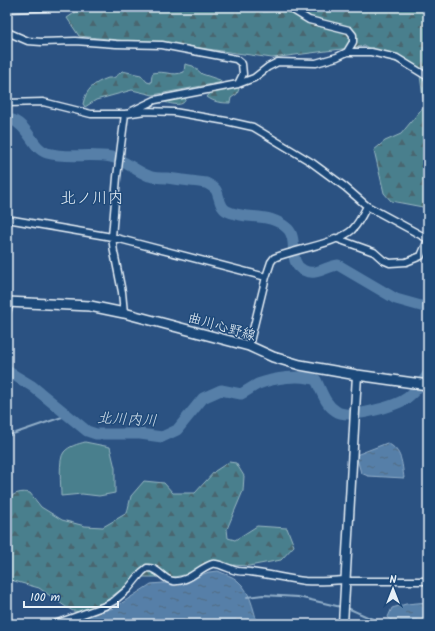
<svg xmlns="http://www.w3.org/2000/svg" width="435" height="631" font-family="Kalam,'Klee One',sans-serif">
<defs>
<pattern id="forest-firs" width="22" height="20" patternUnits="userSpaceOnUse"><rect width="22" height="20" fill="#4a7f8d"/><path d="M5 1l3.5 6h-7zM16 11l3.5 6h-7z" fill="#48666f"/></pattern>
<pattern id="water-ripples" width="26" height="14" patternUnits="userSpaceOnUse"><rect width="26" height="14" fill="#567fa8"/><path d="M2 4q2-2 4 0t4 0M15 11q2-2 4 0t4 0" fill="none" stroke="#506982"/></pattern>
</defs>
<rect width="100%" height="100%" fill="#2b5282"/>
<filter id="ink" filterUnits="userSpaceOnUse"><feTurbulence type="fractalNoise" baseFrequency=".025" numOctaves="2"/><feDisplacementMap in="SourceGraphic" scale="8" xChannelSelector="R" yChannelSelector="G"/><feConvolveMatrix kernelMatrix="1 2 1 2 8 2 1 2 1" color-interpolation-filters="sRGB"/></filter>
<g filter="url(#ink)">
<path fill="#4a7f8d" stroke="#99b8c2" d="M85,442l25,5 5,21v25l-16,3 -17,-2 -21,2c0,-10 -3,-37 3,-44 5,-6 14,-8 21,-10z"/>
<path fill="url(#forest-firs)" stroke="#99b8c2" d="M83,7h177l3,5 124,-5h41v201l-37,-7 -7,-8 -10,-43 11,-9 16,-7 23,-28 -4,-31 -55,-29 -93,12 -93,-13 -43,-3 -57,-6 -12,-18z
M185,64l8,2 9,8 18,6 1,2 -3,1 -65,12 -21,-5 -36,10 -11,7 -2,-3c3,-15 11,-21 25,-26 3,0 5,0 7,-1 2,-1 5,-4 7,-6l19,4 6,7 4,1 1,-8 1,-2c12,-3 19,4 31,-1z
M237,86l2,3 -2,5 -6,4 -1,5c-10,0 -16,-1 -23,-6l5,-6z
M175,92h7l4,5c-1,11 -14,7 -22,5l-3,-6z
M229,462l7,1 8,13 -1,15 -16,38 1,9 7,2 22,-14 30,2 7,18 -13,14 -32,6 -34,-2 -26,10 -15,3h-35l-11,7 -22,17 -23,11 -10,-1 -7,-4 -27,-19 -32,-9v-80c8,-6 14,-8 23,-6l11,14 21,13 23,6 18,1 24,-14 4,-17 13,-15 20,2 9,10h22l20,-22z"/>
<path fill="url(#water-ripples)" stroke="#90adc8" d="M387,443c15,7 15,20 17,35l-36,-2 -7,-3 -5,-18z
M218,571c6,3 15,5 20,10 12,10 15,27 19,41l-1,2h-194l17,-7 35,-9 37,-24 12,-1 13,1 33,-12z
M428,602v22h-34l-6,-7 4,-9 14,-4z"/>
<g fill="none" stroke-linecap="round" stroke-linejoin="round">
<path stroke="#90adc8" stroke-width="2" d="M7,436l61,-21
M247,597l16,-2 35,2 43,10
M347,608c16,6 32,17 48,15"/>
<path stroke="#567fa8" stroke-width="11" d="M7,121l6,-1c17,8 19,28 34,33 20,6 43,0 64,4 14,3 24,14 38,19 5,2 12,2 18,2 13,2 26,3 39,5 4,2 8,4 10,7 4,7 3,17 11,21 20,10 43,0 61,18 11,11 -1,33 15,41 13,7 23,-4 35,-5l58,34 32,9
M7,371l25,15 55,45 9,3h44l22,3 15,-7 26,-32 18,-8 20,4c6,-3 11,-7 17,-10 16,-6 42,-10 58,-4 6,12 9,24 20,31 12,9 60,-5 71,-13 9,-7 15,-15 21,-24"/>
<defs>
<path id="minor" d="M7,9l57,-2
M7,32l21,9 14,1 33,-1 41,3 46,1 74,14 6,5 1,10 -5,10
M347,52h24l26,6 31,19
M7,103l36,-1 48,12h34l20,-3 29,1 52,9 27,6 58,35 34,25 22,19 61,33
M132,111l23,-11 83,-16 16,-6 14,-11 10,-5 38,1 21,-6 10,-5 6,-10v-7l-4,-5 -40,-10 -21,-13
M7,219l105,18 154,40
M335,238l39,14 9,8 7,3 16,-1 15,-6 7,-16
M7,312l3,-9
M124,313l-2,-21 -8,-40 -2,-15 5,-60 8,-63
M249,346l17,-69 5,-15 3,-4c19,-8 64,-15 78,-28 7,-7 11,-16 15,-24
M345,581h83
M55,624l50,-18 9,-5 14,-12 14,-17 5,-4c11,-1 16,12 26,13 15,2 26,-13 39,-17 6,-2 18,6 26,7 4,1 8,0 12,1 19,2 37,7 55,9 13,1 27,0 40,-1"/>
<path id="tertiary" d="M343,624l14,-249"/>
<path id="secondary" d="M7,302l83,4 34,7 125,33 24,11 27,8 57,10 71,10"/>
</defs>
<use href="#minor" stroke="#e8f1f8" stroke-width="9"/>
<use href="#tertiary" stroke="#e8f1f8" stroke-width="11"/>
<use href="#secondary" stroke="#e8f1f8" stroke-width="12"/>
<use href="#minor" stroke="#1f4a7a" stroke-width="6"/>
<use href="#tertiary" stroke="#1f4a7a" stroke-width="8"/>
<use href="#secondary" stroke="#1f4a7a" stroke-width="9"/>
</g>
</g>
<g text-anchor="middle" stroke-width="3" stroke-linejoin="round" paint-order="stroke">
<g font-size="14" fill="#e8f1f8" stroke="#1f4a7a">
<text transform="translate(222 326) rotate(16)" y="5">曲川心野線</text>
</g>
<g font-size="15" font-style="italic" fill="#d2e0ec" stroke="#1f4a7a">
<text transform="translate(127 419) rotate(3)" y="5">北川内川</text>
</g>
<g font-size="16" fill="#e8f1f8" stroke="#1f4a7a">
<text x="92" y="203">北ノ川内</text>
</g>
</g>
<rect width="435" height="631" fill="none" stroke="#1f4a7a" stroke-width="24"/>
<rect x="12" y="12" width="411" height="607" fill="none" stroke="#e8f1f8" stroke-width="1.5" filter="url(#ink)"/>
<g transform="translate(393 589)" stroke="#1f4a7a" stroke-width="3" paint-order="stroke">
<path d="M0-3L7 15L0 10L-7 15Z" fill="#e8f1f8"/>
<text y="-6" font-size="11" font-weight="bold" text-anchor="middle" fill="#e8f1f8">N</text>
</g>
<path d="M24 601v6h94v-6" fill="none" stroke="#e8f1f8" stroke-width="2"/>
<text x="30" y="601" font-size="12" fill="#e8f1f8" stroke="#1f4a7a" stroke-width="3" paint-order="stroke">100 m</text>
</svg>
